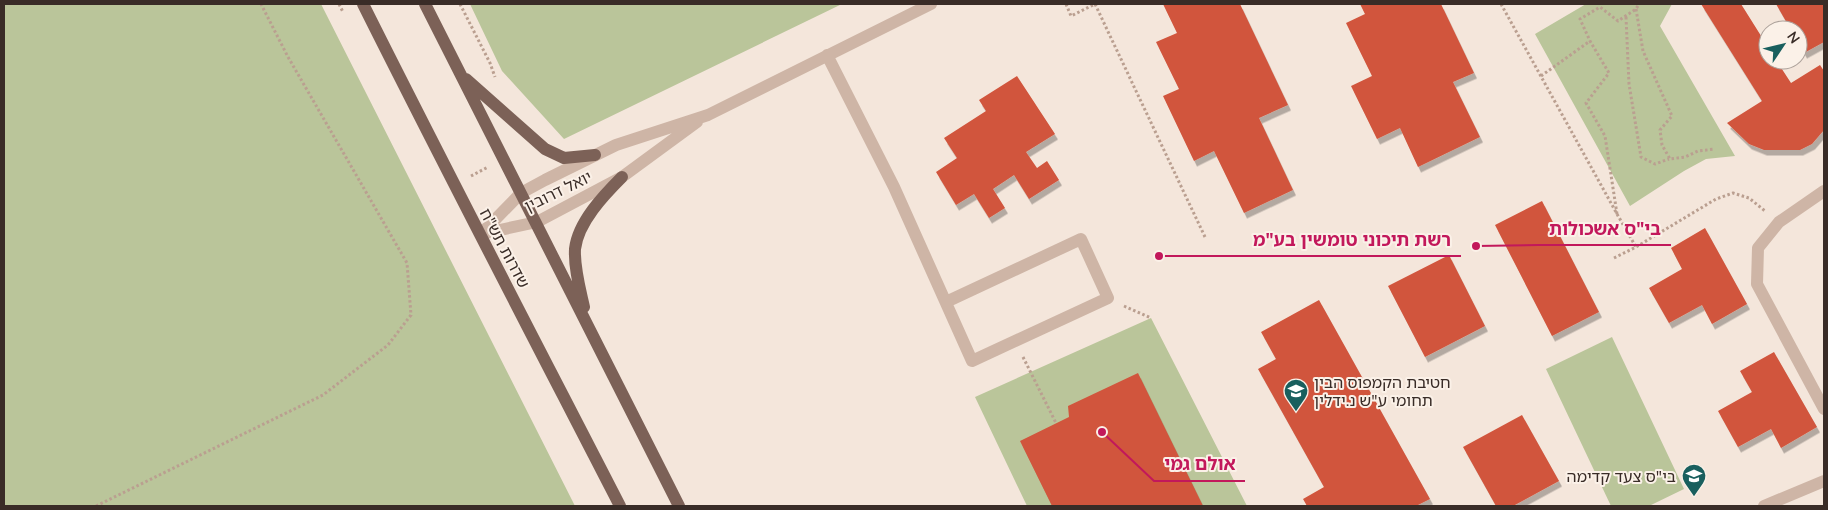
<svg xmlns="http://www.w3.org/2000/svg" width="1828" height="510" font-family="'Nunito Sans','Noto Sans Hebrew',sans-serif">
<defs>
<filter id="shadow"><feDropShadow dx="3" dy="5.5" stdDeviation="0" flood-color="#0004"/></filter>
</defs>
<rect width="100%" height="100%" fill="#f4e6db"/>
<path fill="#bac59a" d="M4,4h317l254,502h-571z
M470,4h372l-278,135 -62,-68z
M1586,4h86l-12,22 75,130 -29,3 -22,12 -54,35 -95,-172z
M1151,318l96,188h-220l-52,-109z
M1612,337l72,152 -35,17h-38l-65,-137z"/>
<path fill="#d1553c" filter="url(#shadow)" d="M1163,4h77l48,101 -29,13 34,72 -49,23 -30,-62 -20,10 -31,-65 16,-7 -23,-47 21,-9z
M1360,4h81l33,69 -21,9 27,55 -62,30 -18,-39 -23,11 -26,-53 21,-10 -26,-53 19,-9z
M1701,4h40l27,43v13h8l15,23 29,-18 4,6v59l-12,14 -12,6h-36l-15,-6 -22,-21 35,-22z
M1776,4h48v38l-20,11 -6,-11v-12h-7z
M1017,76l38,58 -29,18 11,16 10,-7 12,19 -30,19 -15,-24 -21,14 12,19 -16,10 -15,-24 -18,11 -20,-33 21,-14 -13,-20 42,-27 -7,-11z
M1542,201l57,111 -47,24 -57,-111z
M1705,228l42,76 -35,20 -10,-19 -33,18 -20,-35 33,-19 -11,-21z
M1449,255l36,71 -60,31 -37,-71z
M1319,300l111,199 -14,7h-109l-4,-7 21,-12 -66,-118 18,-10 -15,-27z
M1774,352l43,75 -36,21 -10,-19 -33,18 -20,-36 34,-19 -12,-21z
M1138,373l65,133h-151l-32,-65 49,-24 -1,-11z
M1522,415l37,66 -46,25h-17l-33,-59z"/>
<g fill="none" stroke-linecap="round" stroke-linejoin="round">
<path stroke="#ba9f90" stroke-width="3" stroke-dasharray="2.5 2.5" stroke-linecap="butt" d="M339,4l4,8
M460,4l30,59 5,14
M1066,4l5,12 24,-12 110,233
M1501,4l116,210 -12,-78 -19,-33 23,-30 -19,-32 -10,-22 20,-12 18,14 18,-12 3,-5
M1636,9l7,42 29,65 -12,14 2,15 8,14 15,-2 13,-6 17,-2
M1626,17l3,67 12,73 14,7 14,-5
M1541,76l49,-35
M471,176l17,-9
M1617,214l19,33
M1614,258l22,-11 80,-48 17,-6 16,5 16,13
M1124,306l27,12
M1023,357l33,66
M96,506l227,-111 65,-50 23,-30 -4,-52 -119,-206 -27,-53"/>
<path stroke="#ceb5a6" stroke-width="12" d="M827,55l67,132 78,174 136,-63 -27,-59 -135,63
M1824,191l-45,31 -21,26 -1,36 67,125
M481,234l40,-41 24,-13 71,-35 92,-30 223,-111
M481,234l56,-12 85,-45 75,-55
M1764,506l60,-25"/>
<path stroke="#7c6157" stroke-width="12" d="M363,4c84,168 171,335 257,502
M425,4l254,502
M466,79l79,70 19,9 31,-3
M584,307c-4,-18 -10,-39 -9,-58 3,-27 29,-54 47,-72"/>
</g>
<defs>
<symbol id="school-pin" viewBox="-11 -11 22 30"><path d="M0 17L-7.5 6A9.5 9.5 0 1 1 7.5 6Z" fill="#195f5e" stroke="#fbf1e8"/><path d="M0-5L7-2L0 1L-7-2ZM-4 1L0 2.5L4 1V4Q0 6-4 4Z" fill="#fff"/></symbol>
</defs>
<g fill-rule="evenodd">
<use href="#school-pin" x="1282" y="377" width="28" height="38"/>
<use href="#school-pin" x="1680" y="462" width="28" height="38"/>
</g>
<g text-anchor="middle" stroke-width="4" stroke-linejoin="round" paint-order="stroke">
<g font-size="16" fill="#392c27" stroke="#fbf1e8">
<text transform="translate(558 191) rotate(-26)" y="6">יואל דרובין</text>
<text transform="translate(505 248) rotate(62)" y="6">שדרות תש"ח</text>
</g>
<g font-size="16" fill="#392c27" stroke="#fbf1e8" text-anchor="start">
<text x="1314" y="388">חטיבת הקמפוס הבין<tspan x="1314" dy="18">תחומי ע"ש נ.ידלין</tspan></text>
<text x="1676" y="482" text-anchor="end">בי"ס צעד קדימה</text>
</g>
</g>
<path fill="none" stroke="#c2185b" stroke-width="2" d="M1476 246L1539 245H1671M1159 256L1243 256H1461M1102 432L1154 481H1245"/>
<g fill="#c2185b" stroke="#fbf1e8" stroke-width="2">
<circle cx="1476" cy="246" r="5"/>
<circle cx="1159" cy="256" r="5"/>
<circle cx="1102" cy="432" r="5"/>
</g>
<g font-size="18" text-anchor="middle" font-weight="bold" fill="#c2185b" stroke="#fbf1e8" stroke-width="4" stroke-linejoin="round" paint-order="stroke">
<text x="1605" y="235">בי"ס אשכולות</text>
<text x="1352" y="246">רשת תיכוני טומשין בע"מ</text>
<text x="1200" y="470">אולם גמי</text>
</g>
<rect width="1828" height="510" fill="none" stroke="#392c27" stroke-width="10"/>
<g transform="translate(1783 45) rotate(55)"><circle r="24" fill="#fbf1e8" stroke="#ada29b"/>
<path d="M0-4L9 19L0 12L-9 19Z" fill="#195f5e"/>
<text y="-8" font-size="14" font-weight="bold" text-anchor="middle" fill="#392c27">N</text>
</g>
</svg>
